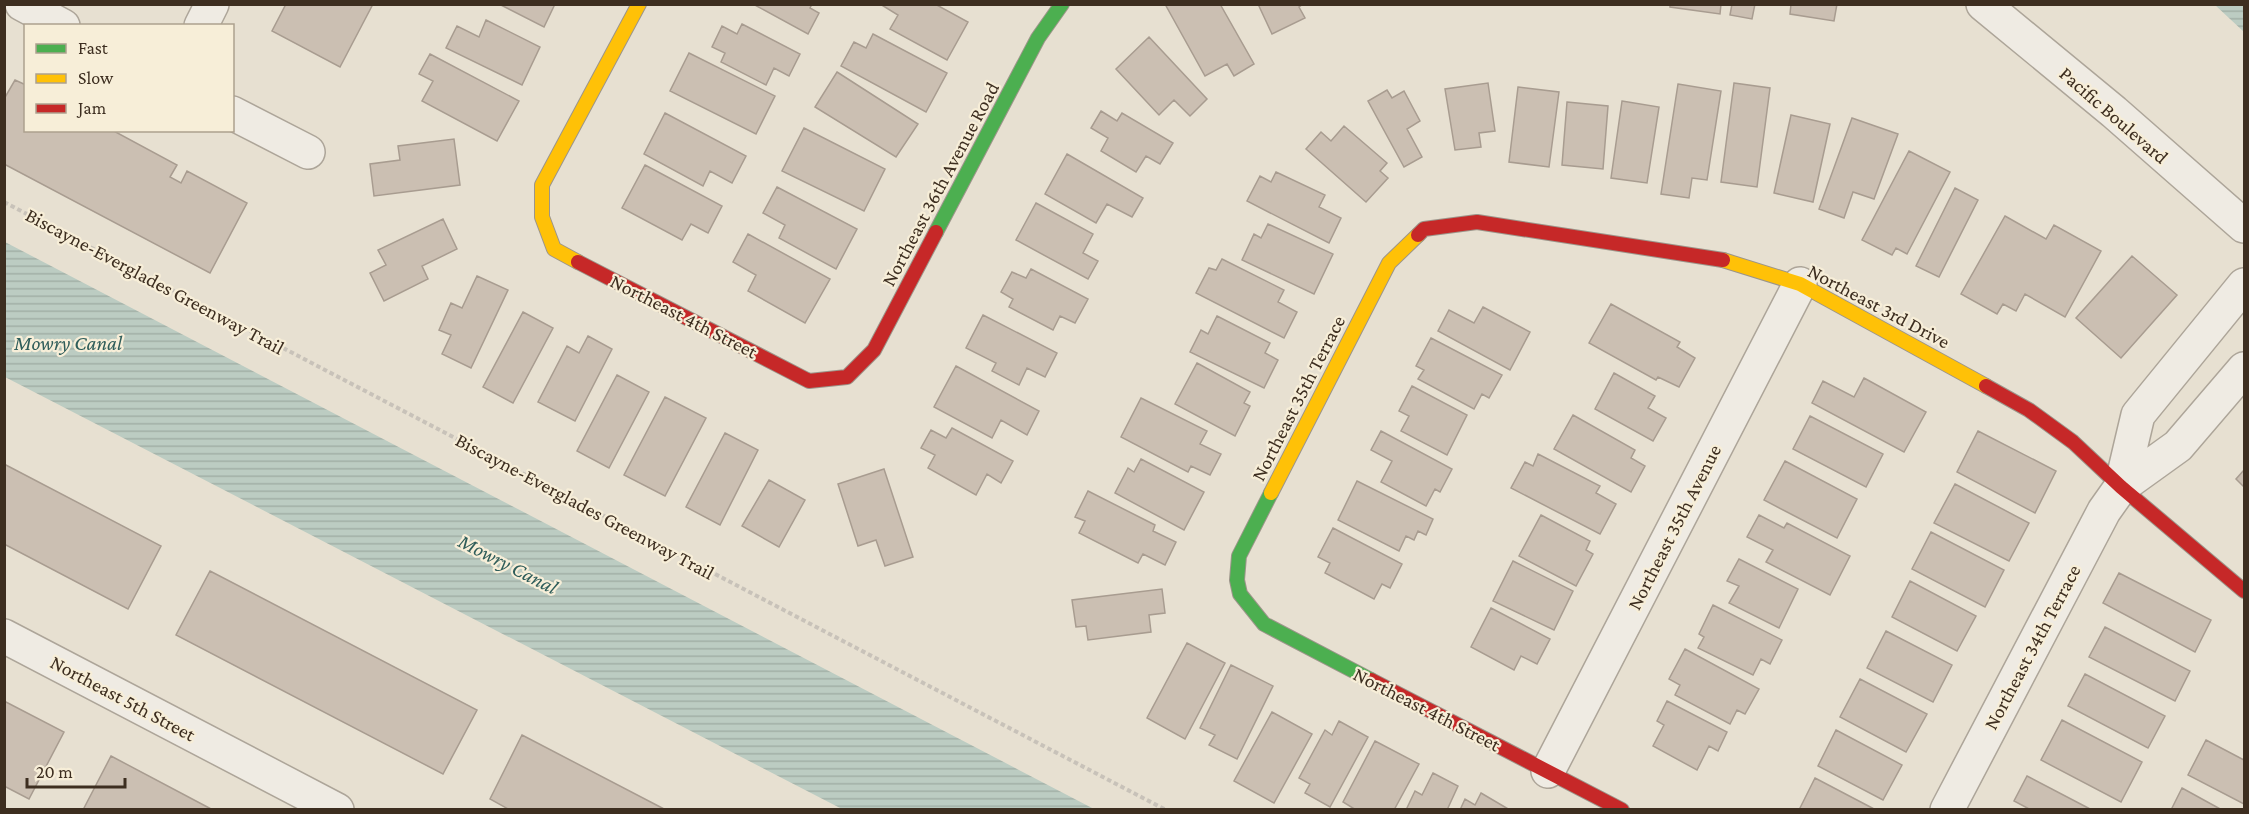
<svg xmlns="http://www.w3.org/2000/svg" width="2249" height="814" font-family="'Crimson Pro',serif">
<defs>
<pattern id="water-rules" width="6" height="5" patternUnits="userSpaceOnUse" patternTransform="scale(1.5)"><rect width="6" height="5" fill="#bcccc2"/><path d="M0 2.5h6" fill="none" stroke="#a2b0a6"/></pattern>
</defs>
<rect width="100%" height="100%" fill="#e7e0d1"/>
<path fill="url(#water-rules)" d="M2215,5h29v27z
M4,242h1l1089,567h-252l-837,-432z"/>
<path fill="#cbbfb2" stroke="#a89c90" stroke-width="1.5" d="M286,4h87l-33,63 -68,-36z
M499,4h56l-11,23z
M753,4h59l-2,4 9,5 -11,21z
M880,4h55l33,18 -21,38 -57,-31 8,-14z
M1165,4h55l34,60 -20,12 -7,-12 -22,12z
M1258,4h45l-4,3 6,11 -33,16z
M1670,4h51l-1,10 -50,-7z
M1732,4h23l-3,15 -22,-4z
M1791,4h46l-3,17 -44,-7z
M486,20l54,27 -18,38 -76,-37 11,-22 22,11z
M742,24l58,30 -11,22 -15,-8 -8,17 -45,-23 4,-9 -13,-6 10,-21 15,8z
M873,34l74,39 -21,39 -85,-46 13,-24 12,6z
M1149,37l58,62 -17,17 -16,-16 -15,15 -43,-46z
M689,53l86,43 -19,38 -86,-43z
M430,54l89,47 -22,40 -75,-40 11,-20 -14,-7z
M837,72l81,52 -22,33 -81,-50z
M15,80l11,5v45h86l65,35 -7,12 11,6 6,-12 60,32 -37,70 -206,-109v-65z
M1488,83l7,48 -16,2 2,14 -26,3 -10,-61z
M1734,83l36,5 -13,99 -36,-5z
M1678,84l43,7 -14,89 -15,-2 -3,20 -28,-4z
M1518,87l41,5 -10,75 -40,-5z
M1387,90l5,8 12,-7 16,30 -13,8 15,28 -18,10 -36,-66z
M1622,101l37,6 -12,76 -36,-5z
M1567,102l41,4 -5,63 -41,-4z
M1101,111l16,10 5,-8 51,30 -13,21 -14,-8 -10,16 -35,-21 7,-13 -17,-10z
M665,113l81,43 -14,27 -22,-12 -7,15 -59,-32z
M1791,115l39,9 -17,78 -39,-9z
M1852,118l46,16 -24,65 -21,-7 -9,26 -25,-9z
M1344,126l43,37 -7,8 8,7 -22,24 -60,-53 15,-17 10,9z
M804,128l81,41 -21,42 -82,-40z
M454,139l6,46 -86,11 -4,-32 30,-4 -2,-14z
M1909,151l41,21 -43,82 -11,-6 -4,7 -30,-15z
M1067,154l76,44 -11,19 -25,-13 -11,19 -51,-29z
M645,165l77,41 -14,27 -17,-9 -9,16 -60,-32z
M1276,172l49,23 -6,12 22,11 -12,25 -82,-42 13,-25 11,6z
M777,187l80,42 -21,40 -57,-31 6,-13 -22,-12z
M1955,188l23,12 -39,77 -23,-11z
M1036,203l57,31 -10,19 15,8 -10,18 -72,-39z
M2005,216l41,23 8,-14 47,26 -36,66 -40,-23 -9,17 -13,-7 -6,10 -36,-20z
M443,219l14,30 -35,17 6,13 -44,22 -14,-28 16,-8 -8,-15z
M1268,224l65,30 -19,40 -72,-34 12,-26 7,4z
M748,234l82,45 -25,44 -57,-32 8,-16 -23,-13z
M2132,256l45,39 -56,63 -45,-40z
M1222,259l62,31 -6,12 19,10 -13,26 -88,-45 13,-25 7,2z
M1031,269l57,30 -13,24 -15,-7 -7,14 -44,-23 4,-8 -12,-7 11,-20 14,6z
M477,276l31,14 -37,78 -29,-14 9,-19 -12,-5 12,-27 11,5z
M1611,304l69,38 -3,5 18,11 -16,29 -21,-10 -2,3 -67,-37z
M1483,307l47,25 -20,38 -72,-39 11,-21 25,13z
M523,312l30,16 -40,75 -30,-16z
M983,315l74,38 -12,24 -18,-9 -8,17 -27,-14 4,-8 -30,-15z
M1217,316l53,27 -5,10 13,7 -14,28 -74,-36 11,-22 7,4z
M588,336l24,13 -37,72 -37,-19 29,-56 12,7z
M1431,338l71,37 -13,23 -7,-4 -8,15 -56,-30 6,-9 -8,-4z
M1197,363l53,29 -6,11 6,3 -15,30 -60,-32z
M956,366l83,45 -12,24 -26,-15 -9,18 -58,-31z
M1614,373l41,23 -7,12 18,10 -13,23 -58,-32z
M617,375l32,17 -40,76 -32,-17z
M1864,378l62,34 -22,40 -92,-49 11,-22 31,16z
M1412,386l55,29 -20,40 -46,-24 8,-15 -10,-5z
M665,397l41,21 -41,78 -41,-21z
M1141,398l66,33 -7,13 21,10 -11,21 -19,-9 -3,6 -67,-35z
M1573,415l62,35 -4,8 14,8 -14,26 -77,-43z
M1810,416l73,38 -17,33 -73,-38z
M952,428l61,33 -12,22 -14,-9 -11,21 -48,-27 7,-13 -14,-7 10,-18 15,8z
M1381,431l71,38 -12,23 -5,-3 -9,17 -45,-24 11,-21 -21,-11z
M1978,431l78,40 -21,42 -78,-41z
M725,433l33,17 -38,75 -34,-18z
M1538,454l62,32 -4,7 20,11 -16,30 -89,-46 14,-26 8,4z
M1141,459l63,33 -20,38 -69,-37 13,-25 6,4z
M1785,461l72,38 -20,39 -73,-38z
M4,464l157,82 -33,63 -124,-65z
M884,469l29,88 -28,9 -9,-26 -18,6 -20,-62z
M2244,470v17l-8,-8z
M769,480l36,20 -26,47 -37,-21z
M1357,481l76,38 -7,16 -8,-4 -4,9 -8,-4 -7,15 -61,-31z
M1955,484l74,39 -20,38 -75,-38z
M1088,491l67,34 -2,6 23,11 -11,23 -22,-11 -5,9 -59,-30 6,-12 -10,-4z
M1541,515l49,26 -4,9 7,4 -17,32 -57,-30z
M1759,515l25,13 3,-5 63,33 -20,39 -64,-33 7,-12 -26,-13z
M1333,528l69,36 -12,24 -8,-4 -8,15 -49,-26 5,-10 -12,-6z
M1931,532l73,38 -19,37 -73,-38z
M1739,559l59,30 -19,39 -50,-25 10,-17 -12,-5z
M1513,561l60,30 -19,39 -61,-29z
M210,571l267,139 -34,64 -267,-139z
M2119,573l92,47 -16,32 -92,-49z
M1910,581l66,35 -19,35 -65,-34z
M1162,589l3,24 -16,2 2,17 -63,8 -2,-14 -10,1 -4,-27z
M1713,605l69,35 -12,24 -9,-5 -8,16 -55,-27 6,-11 -5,-3z
M1491,608l59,31 -13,25 -16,-8 -7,14 -43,-23z
M2105,627l85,44 -15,30 -86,-44z
M1886,631l66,34 -19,37 -66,-34z
M1187,643l38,20 -40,76 -38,-21z
M1685,649l74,40 -14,25 -8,-4 -7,14 -55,-29 5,-10 -11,-6z
M1231,665l42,21 -36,73 -28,-14 6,-10 -15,-7z
M2085,674l80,42 -17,32 -80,-42z
M1860,679l67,35 -21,38 -66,-35z
M4,701l60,31 -35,67 -25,-13z
M1667,701l60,31 -9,19 -9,-5 -12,24 -44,-24 11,-21 -7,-4z
M1272,712l40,22 -38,69 -40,-22z
M2062,720l80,42 -21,40 -80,-42z
M1339,721l29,16 -38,70 -25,-14 5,-9 -11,-6 26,-48 7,5z
M1836,730l66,35 -19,35 -65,-34z
M522,735l144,75h-156l-20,-11z
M2206,740l38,20v44l-56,-29z
M1375,741l44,23 -25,46h-38l-13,-8z
M111,756l102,54h-130z
M1433,773l25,13 -11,24h-41l9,-19 7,4z
M2027,776l65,34h-61l-17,-9z
M1815,778l61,32h-77z
M2182,788l40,22h-51z
M1481,793l29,17h-50l5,-11 10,6z"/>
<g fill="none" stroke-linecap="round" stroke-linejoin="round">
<defs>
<path id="street" d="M22,4l41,22
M1983,4l131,108 130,114
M201,26l11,-22
M232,113l76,39
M2121,487l17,-72 106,-130
M4,636l333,174
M1548,771l252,-487
M1947,810l157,-299 17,-24 57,-41 66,-77"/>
<path id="fast" d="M936,232l102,-194 24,-34
M1271,493l-32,63 -2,24 3,14 24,30 107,56"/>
<path id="slow" d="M1723,260l77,24 186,102
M578,262l-24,-13 -12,-32v-32l97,-181
M1271,493l118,-230 29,-28"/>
<path id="jam" d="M1418,235l6,-6 53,-7 246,38
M578,262l231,119 38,-4 27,-27 62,-118
M1986,386l43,24 44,32 48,45 123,104
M1371,680l251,130"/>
</defs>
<use href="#street" stroke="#ada599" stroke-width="36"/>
<use href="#fast" stroke="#9c958a" stroke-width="16"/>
<use href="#slow" stroke="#9c958a" stroke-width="16"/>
<use href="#jam" stroke="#9c958a" stroke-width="16"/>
<path stroke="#c8c2b9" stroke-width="4" stroke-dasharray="4.5 3" stroke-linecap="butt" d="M4,202l1162,608"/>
<use href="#street" stroke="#efebe3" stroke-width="33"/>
<use href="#fast" stroke="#4caf50" stroke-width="14"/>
<use href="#slow" stroke="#ffc107" stroke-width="14"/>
<use href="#jam" stroke="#c62828" stroke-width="14"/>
</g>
<g text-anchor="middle" stroke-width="4.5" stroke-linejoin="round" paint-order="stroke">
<g font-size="20" fill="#3d2e20" stroke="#f7eed8">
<text transform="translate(2114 115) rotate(41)" y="7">Pacific Boulevard</text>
<text transform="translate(940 184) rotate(-62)" y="7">Northeast 36th Avenue Road</text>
<text transform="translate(155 281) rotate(28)" y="7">Biscayne-Everglades Greenway Trail</text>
<text transform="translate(1879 306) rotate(28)" y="7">Northeast 3rd Drive</text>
<text transform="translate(684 316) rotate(27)" y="7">Northeast 4th Street</text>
<text transform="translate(1298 398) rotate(-63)" y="7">Northeast 35th Terrace</text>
<text transform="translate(585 506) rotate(28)" y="7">Biscayne-Everglades Greenway Trail</text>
<text transform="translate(1674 527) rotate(-63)" y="7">Northeast 35th Avenue</text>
<text transform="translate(2032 647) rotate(-62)" y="7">Northeast 34th Terrace</text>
<text transform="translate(123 698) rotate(28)" y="7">Northeast 5th Street</text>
<text transform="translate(1427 709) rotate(27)" y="7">Northeast 4th Street</text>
</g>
<g font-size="21" font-style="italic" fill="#2f5d5a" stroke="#f7eed8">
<text x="68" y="350">Mowry Canal</text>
<text transform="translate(508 564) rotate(27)" y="7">Mowry Canal</text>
</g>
</g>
<rect width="2249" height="814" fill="none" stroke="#3d2e20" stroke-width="12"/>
<rect x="24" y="24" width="210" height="108" fill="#f7eed8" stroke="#ada18e" stroke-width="1.5"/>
<rect x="36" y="44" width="30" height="9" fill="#4caf50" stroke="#ada18e" stroke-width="1.5"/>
<text x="78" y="54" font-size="18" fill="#3d2e20">Fast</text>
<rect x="36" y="74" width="30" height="9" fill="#ffc107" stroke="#ada18e" stroke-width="1.5"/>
<text x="78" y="84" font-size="18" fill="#3d2e20">Slow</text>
<rect x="36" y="104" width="30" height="9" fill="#c62828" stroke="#ada18e" stroke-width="1.5"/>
<text x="78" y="114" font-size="18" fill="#3d2e20">Jam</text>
<path d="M27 778v9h98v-9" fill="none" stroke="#3d2e20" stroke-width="3"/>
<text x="36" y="778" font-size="18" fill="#3d2e20" stroke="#f7eed8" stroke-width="4.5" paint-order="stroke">20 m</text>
</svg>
